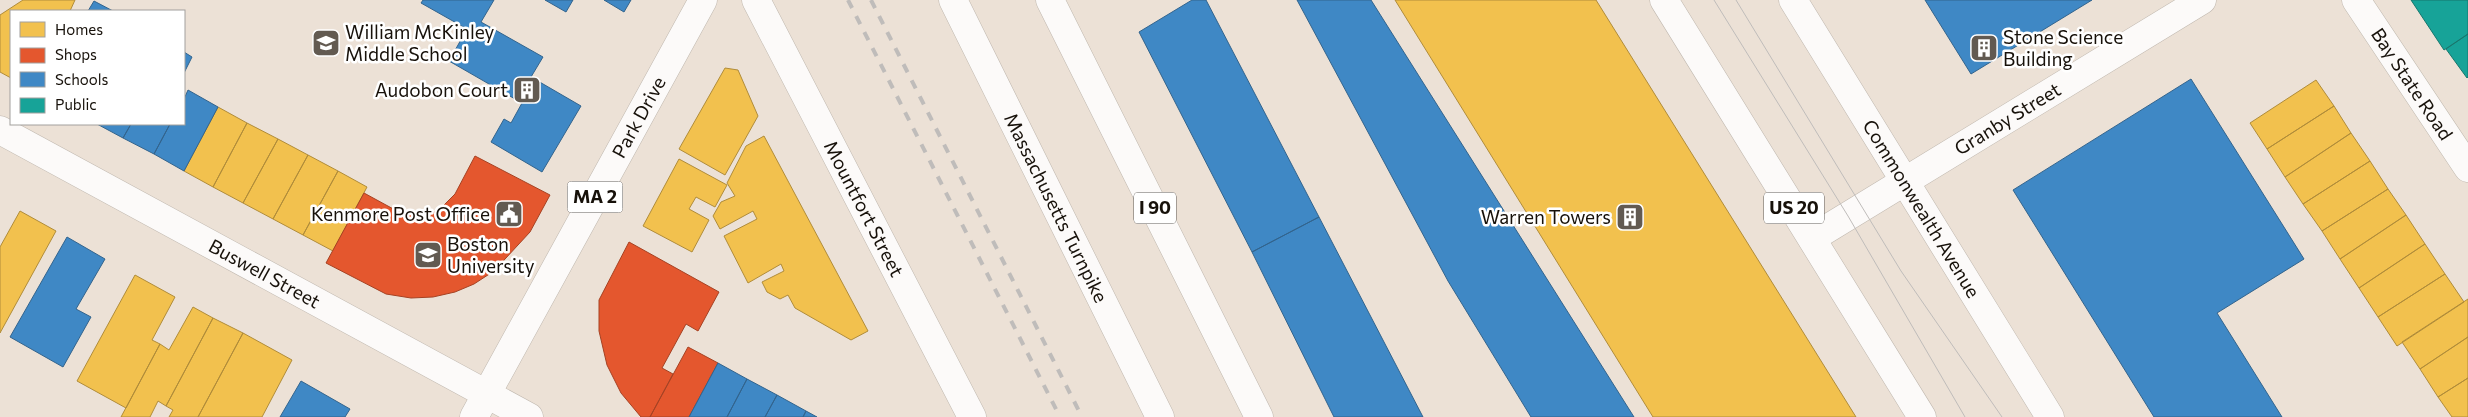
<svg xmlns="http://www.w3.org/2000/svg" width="2468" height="417" font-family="Commissioner,sans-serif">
<rect width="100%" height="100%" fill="#ece1d6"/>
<path fill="#f2c14e" stroke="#b08c3a" d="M23,0h52l-5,11h-59v67l-11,-6v-57z
M1395,0h201l260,417h-203z
M725,68l13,2 20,46 -33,59 -46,-26z
M2316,80l18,26 -67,43 -17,-26z
M2334,106l17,27 -66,44 -18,-28z
M218,107l29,16 -34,64 -29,-16z
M247,123l31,16 -35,64 -30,-16z
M2351,133l19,28 -67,43 -18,-27z
M764,136l104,195 -17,9 -56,-32 -7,-13 -8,4 -13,-7 -5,-10 22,-11 -3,-7 -33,19 -24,-47 33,-17 -4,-8 -33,18 -7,-13 8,-14 14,-6 -8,-13 19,-37z
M278,139l30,16 -35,64 -30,-16z
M308,155l30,16 -35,64 -30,-16z
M679,159l48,26 -12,22 -19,-10 -7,12 20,11 -17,32 -49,-26z
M2370,161l18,28 -66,42 -19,-27z
M338,171l29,16 -34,64 -30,-16z
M2388,189l18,26 -66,44 -18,-28z
M20,211l36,20 -56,102v-86z
M2406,215l19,29 -66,44 -19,-29z
M2425,244l20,30 -67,43 -19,-29z
M2445,274l19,28 -67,44 -19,-29z
M135,275l40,22 -23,43 8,4 -34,64 -49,-27z
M2468,299v38l-48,32 -18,-27z
M193,307l20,11 -47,88 -8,-5 -8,16h-29l39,-73 9,6z
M213,318l30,15 -45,84h-29l4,-7 -7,-4z
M243,333l49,27 -30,57h-64z
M2468,337v41l-30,19 -18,-28z
M2468,378v39h-16l-14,-20z"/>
<path fill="#e4572e" stroke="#a64223" d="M475,156l75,39 -20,37 -36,39 -20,13 -19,8 -22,5 -22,1 -25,-4 -60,-31 38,-70 33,18 32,4 11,-6 15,-15z
M629,242l90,50 -21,39 -12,-7 -24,44 11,6 -23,43h-9l-20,-24 -14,-28 -8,-34v-31z
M688,347l30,16 -29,54h-39z"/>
<path fill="#3f88c5" stroke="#33648d" d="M423,0h71l-13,22 62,35 -12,20 50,29 -39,66 -51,-30 13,-23 7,4 11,-20 -73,-42 18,-32 -46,-26z
M545,0h28l-7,12z
M604,0h27l-7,12z
M1192,0h14l113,217 -67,35 -113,-220z
M1297,0h74l263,417h-103l-83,-136z
M1925,0h167l-121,74z
M94,1l19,10h-25z
M184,52l8,5 -8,16z
M2191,79l113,180 -87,54 65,104h-128l-141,-227z
M188,90l30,17 -34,64 -30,-17 16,-30h14v-25z
M97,124h34l-8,14z
M131,124h39l-16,30 -31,-16z
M1319,217l104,200h-89l-82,-165z
M67,237l38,22 -29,50 15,8 -28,50 -53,-30z
M718,363l29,16 -20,38h-38z
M747,379l30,16 -12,22h-38z
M301,381l49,28 -5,8h-65z
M777,395l29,16 -3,6h-38z
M806,411l11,6h-14z"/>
<path fill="#17a398" stroke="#17776d" d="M2411,0h57v34l-24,16z
M2468,34v43l-1,1 -21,-29z"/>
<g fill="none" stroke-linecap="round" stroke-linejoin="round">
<defs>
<g id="minor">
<path id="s1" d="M756,0l216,417"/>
<path id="s2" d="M2356,0l112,168"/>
<path id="s3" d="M0,130l529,287"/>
<path id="s4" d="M1812,238l390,-238"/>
</g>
<g id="major">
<path d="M1664,0l258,417"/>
<path id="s5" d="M1793,0l257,417"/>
</g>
<g id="highway">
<path id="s6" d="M953,0l207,417"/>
<path d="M1050,0l209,417"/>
<path id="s7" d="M474,417l229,-417"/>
</g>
</defs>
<use href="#minor" stroke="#bfb7ae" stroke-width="29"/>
<use href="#major" stroke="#bfb7ae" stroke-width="29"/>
<use href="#highway" stroke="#bfb7ae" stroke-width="29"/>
<use href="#minor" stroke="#fcfaf9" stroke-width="28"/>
<use href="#major" stroke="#fcfaf9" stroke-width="28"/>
<use href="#highway" stroke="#fcfaf9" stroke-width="28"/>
<path stroke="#bfbcba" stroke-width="1" d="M1714,0l134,216 117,201
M1736,0l165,271 101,146"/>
<path stroke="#bfbcba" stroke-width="4" stroke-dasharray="9 9" stroke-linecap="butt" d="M848,0l212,417
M871,0l211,417"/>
</g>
<defs>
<symbol id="school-square" viewBox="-11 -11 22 22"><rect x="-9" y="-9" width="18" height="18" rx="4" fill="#625a51" stroke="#fff"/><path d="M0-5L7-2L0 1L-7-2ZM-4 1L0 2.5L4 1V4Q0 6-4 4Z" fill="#fff"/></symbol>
<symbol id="building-square" viewBox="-11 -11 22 22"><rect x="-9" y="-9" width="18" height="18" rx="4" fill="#625a51" stroke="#fff"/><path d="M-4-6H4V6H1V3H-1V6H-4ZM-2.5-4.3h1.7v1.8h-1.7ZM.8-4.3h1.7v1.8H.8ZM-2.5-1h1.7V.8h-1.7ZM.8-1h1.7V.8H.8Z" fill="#fff"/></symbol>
<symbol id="civic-square" viewBox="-11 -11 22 22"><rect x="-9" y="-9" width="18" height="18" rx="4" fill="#625a51" stroke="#fff"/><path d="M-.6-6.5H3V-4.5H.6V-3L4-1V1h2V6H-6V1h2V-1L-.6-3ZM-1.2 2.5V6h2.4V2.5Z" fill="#fff"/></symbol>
<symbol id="university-square" viewBox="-11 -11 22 22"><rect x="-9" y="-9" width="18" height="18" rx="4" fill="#625a51" stroke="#fff"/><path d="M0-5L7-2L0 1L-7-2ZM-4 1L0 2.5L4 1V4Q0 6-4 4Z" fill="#fff"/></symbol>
</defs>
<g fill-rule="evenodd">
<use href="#school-square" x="310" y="27" width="32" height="32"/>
<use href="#building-square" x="1968" y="32" width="32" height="32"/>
<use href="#building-square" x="511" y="74" width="32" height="32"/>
<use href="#civic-square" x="493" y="198" width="32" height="32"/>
<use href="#building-square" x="1614" y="201" width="32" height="32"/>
<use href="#university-square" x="412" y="239" width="32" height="32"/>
</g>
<g text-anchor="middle" stroke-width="5" stroke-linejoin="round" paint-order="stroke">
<g fill="#fff" stroke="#5d5854" stroke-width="1">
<rect x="567.5" y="181.5" width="55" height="31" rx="4"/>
<rect x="1134" y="192.5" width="42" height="31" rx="4"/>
<rect x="1764" y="192.5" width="60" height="31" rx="4"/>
</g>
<g font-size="18" font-weight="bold" fill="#17110a">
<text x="595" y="203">MA 2</text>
<text x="1155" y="214">I 90</text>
<text x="1794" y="214">US 20</text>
</g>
<g font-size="19" fill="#17110a" stroke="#fff" text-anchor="start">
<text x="345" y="39">William McKinley<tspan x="345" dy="22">Middle School</tspan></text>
<text x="2003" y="44">Stone Science<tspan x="2003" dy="22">Building</tspan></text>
<text x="508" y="97" text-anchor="end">Audobon Court</text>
<text x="490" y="221" text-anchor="end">Kenmore Post Office</text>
<text x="1611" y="224" text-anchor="end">Warren Towers</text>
<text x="447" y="251">Boston<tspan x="447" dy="22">University</tspan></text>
</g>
<g font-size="19" fill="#17110a" stroke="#fff">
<text dy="7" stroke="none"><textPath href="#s2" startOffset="101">Bay State Road</textPath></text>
<text dy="7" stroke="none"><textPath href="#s7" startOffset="342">Park Drive</textPath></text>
<text dy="7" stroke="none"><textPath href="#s4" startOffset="229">Granby Street</textPath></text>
<text dy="7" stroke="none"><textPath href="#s6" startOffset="232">Massachusetts Turnpike</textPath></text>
<text dy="7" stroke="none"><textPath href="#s1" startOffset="235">Mountfort Street</textPath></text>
<text dy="7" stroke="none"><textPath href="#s5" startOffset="245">Commonwealth Avenue</textPath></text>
<text dy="7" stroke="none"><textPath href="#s3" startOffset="301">Buswell Street</textPath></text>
</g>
</g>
<rect x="10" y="10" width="175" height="115" fill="#ffffff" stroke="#a2a09d"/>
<rect x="20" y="22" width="25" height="15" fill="#f2c14e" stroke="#a2a09d"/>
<text x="55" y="35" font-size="15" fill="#17110a">Homes</text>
<rect x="20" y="48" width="25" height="15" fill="#e4572e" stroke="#a2a09d"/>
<text x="55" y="60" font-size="15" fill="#17110a">Shops</text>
<rect x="20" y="72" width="25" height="15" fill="#3f88c5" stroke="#a2a09d"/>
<text x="55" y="85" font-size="15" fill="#17110a">Schools</text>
<rect x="20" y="98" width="25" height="15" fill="#17a398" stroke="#a2a09d"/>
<text x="55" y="110" font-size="15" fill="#17110a">Public</text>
</svg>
